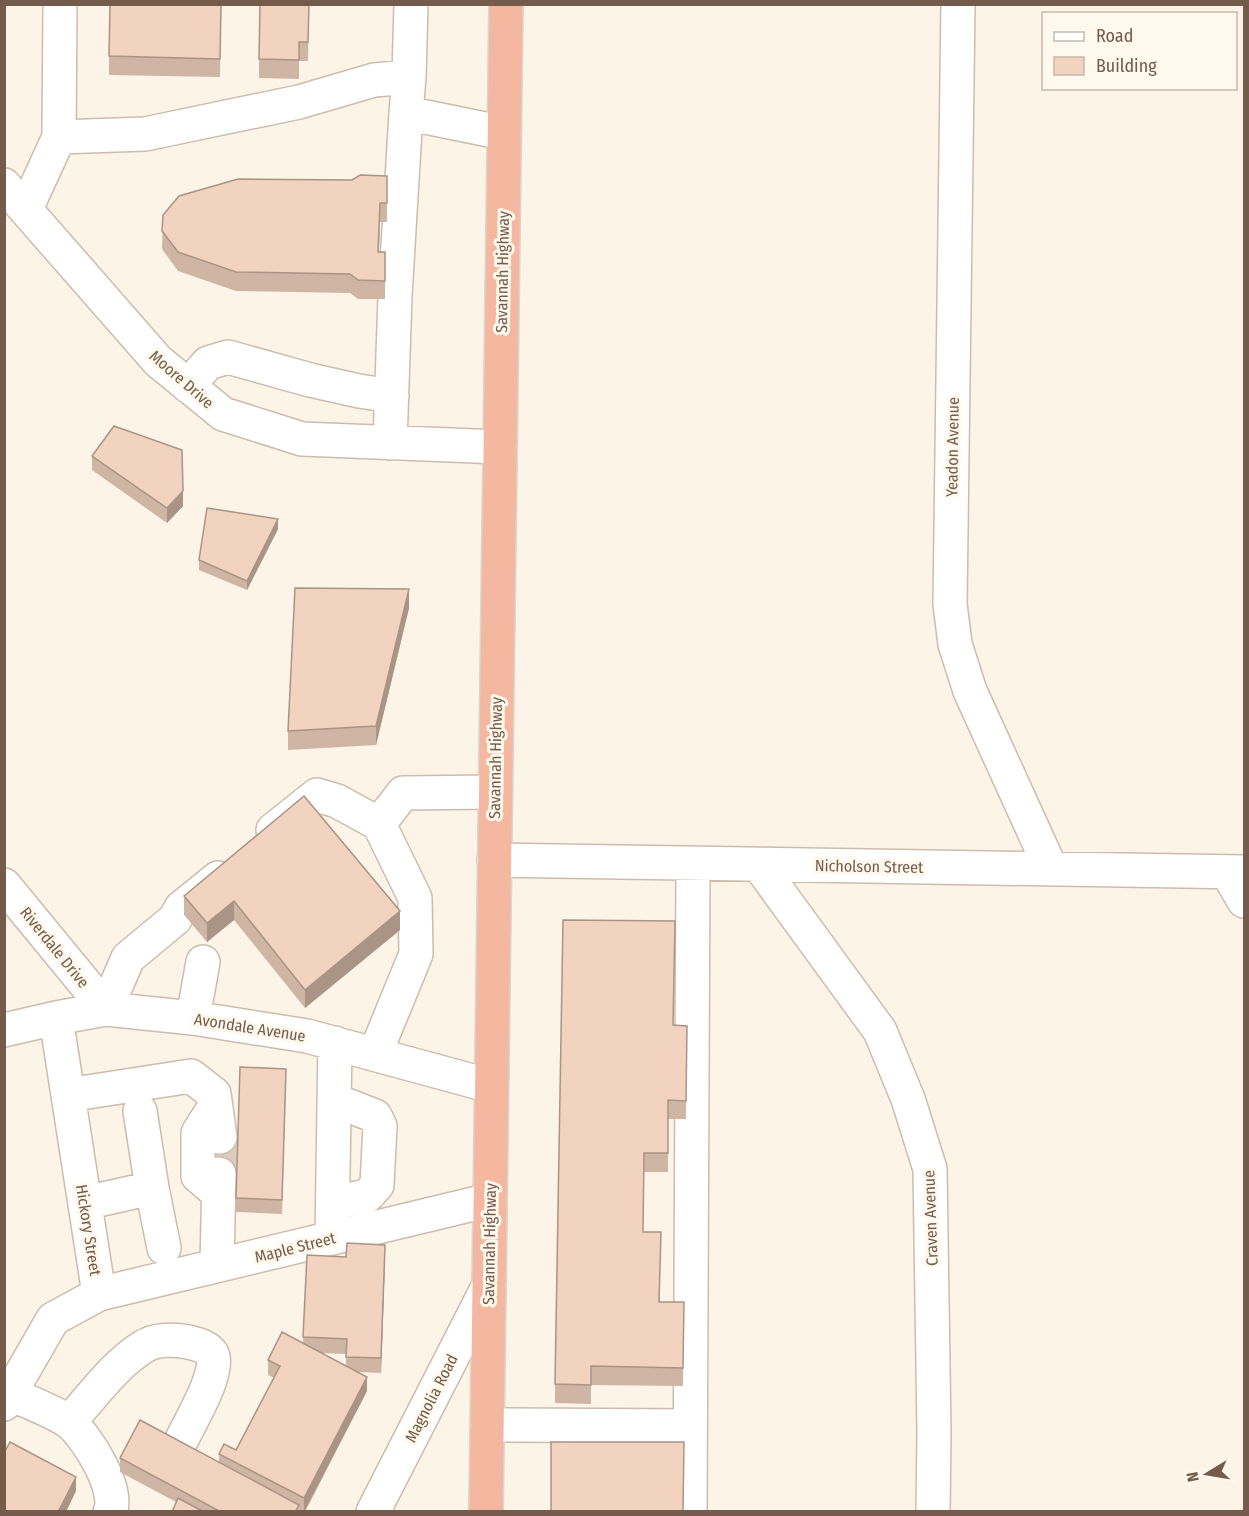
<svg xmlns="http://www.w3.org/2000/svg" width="1249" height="1516" font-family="'Fira Sans Condensed',sans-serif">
<rect width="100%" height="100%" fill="#fcf4e6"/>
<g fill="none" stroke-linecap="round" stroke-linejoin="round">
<path stroke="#dacebf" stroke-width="33" stroke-dasharray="33 16" stroke-linecap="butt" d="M232,1174v-38"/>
<defs>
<path id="minor" d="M958,4l-8,600 5,40 15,47 81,178
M409,77l2,-73
M59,137l86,-3 154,-32 75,-22 35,-3 -3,36 98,20
M4,185l154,176 65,53 79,25 198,8
M26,209l33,-72 1,-133
M188,386l20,-23 20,-6 82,23 49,11 33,5
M390,443l5,-147 11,-183
M273,830l44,-35 20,6 42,23
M494,860l750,12
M759,865l121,166 28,68 22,70 4,263 -1,80
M1227,872l17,29
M4,885l102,124 22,-51 47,-39 6,-11 37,-30
M193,1018l10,-56
M4,1030l52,-12 50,-9 87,9 114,18 184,50
M375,1054l41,-100 -1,-56 -36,-74 24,-31 92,-1
M68,1095l123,-19 23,18 6,43
M215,1106l-17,27v43l20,17
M140,1111l12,77
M85,1203l67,-15 12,60
M333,1203l34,-7 10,-11 3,-59 -5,-10 -41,-16
M332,1238l3,-195
M217,1265l2,-91
M99,1294l391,-94
M11,1394c17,8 44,18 58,28 18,14 51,68 41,90
M4,1404l49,-85 46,-25 -43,-276
M69,1422c23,-25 45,-57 74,-75 12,-8 31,-8 45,-5 8,2 19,4 24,12 9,17 -22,68 -30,85
M487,1425l203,1
M373,1512l116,-227
M690,1512l3,-648"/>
<path id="highway" d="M486,1512l20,-1508"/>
</defs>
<use href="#minor" stroke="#cdbcad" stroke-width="36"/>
<use href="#highway" stroke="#dbd4d0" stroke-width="36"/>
<use href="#minor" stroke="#fff" stroke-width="33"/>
<use href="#highway" stroke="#f4b79f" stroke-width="33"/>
</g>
<path fill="#cfb5a4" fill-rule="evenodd" d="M221,4l-1,73 -111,-2v-19z
M309,4l-1,57h-9v18l-40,-1v-19z
M387,176v46h-7l-1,30h6v47h-27l-8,-6 -114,-2 -58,-20 -16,-22 1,-34 189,-35z
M92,456l91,50 -16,17 -75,-53z
M278,529l-31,61 -48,-20v-10z
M409,608l-33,137 -88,5v-19z
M304,796l96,134 -95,78 -71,-88 -27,22 -23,-27v-19z
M674,1025l13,1 -1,93h-18v53h-24l-1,60 17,70h24l-1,84 -92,-1v19l-36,-1v-19z
M286,1083l-4,131 -46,-2v-14z
M307,1255l78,5 -4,113 -24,-1 10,19 -62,121 -6,-2v2h-127l4,-10 -56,-30v-14l99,4v-8l17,-4 38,-72 -6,-3v-15l35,-16zM321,1353l25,1v12z"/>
<path fill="#a99486" d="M183,491v15l-16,17v-15z
M278,519v10l-31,61v-9z
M409,589v19l-33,137v-19z
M234,901v19l-27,22v-19z
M400,911v19l-95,78v-18z
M385,1245v15l-4,113v-15z
M367,1377v14l-63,121v-14z
M76,1477v14l-10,21h-8z"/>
<path fill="#f1d3bf" stroke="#a99486" stroke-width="1.5" d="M110,4h111l-1,55 -111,-3z
M260,4h49l-1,38h-9v18l-40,-1z
M360,175l27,1v27h-7l-2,49h7v29l-27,-1 -8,-6 -114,-2 -58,-20 -16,-21 1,-16 16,-19 59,-17 114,1z
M114,426l68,24 1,41 -16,17 -75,-52z
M207,508l71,11 -31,62 -48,-21z
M295,588l114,1 -33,137 -88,5z
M304,796l96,115 -95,79 -71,-89 -27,22 -23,-27z
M563,920l112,1 -2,104 14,1 -1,75 -18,-1v53h-24l-1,79h18l-2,70h25l-1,66 -92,-2v19l-36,-1z
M240,1067l46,2 -4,131 -46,-2z
M347,1243l38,2 -4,113 -35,-1 1,-18 -44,-2 4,-82 39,2z
M282,1332l85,45 -63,121 -85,-44 5,-10 12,6 44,-84 -12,-6z
M140,1420l159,85 -4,7h-74l-101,-54z
M10,1442l66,35 -18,35h-54v-59z
M551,1442h133l-1,70h-132z
M178,1498l26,14h-32z"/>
<g text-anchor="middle" stroke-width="6" stroke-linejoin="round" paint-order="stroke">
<g font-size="16" fill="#755b4b" stroke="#fff8ed">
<text transform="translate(502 272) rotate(-89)" y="6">Savannah Highway</text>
<text transform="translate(182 379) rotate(41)" y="6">Moore Drive</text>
<text transform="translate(952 447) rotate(-89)" y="6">Yeadon Avenue</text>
<text transform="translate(495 758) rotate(-89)" y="6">Savannah Highway</text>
<text transform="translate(869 866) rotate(1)" y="6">Nicholson Street</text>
<text transform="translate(55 947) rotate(51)" y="6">Riverdale Drive</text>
<text transform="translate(250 1027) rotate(9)" y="6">Avondale Avenue</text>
<text transform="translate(930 1218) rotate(-92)" y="6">Craven Avenue</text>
<text transform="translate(89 1230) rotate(81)" y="6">Hickory Street</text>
<text transform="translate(489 1244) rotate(-89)" y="6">Savannah Highway</text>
<text transform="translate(295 1247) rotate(-14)" y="6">Maple Street</text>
<text transform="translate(431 1398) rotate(-63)" y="6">Magnolia Road</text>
</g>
</g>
<rect width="1249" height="1516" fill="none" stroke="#755b4b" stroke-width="12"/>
<rect x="1042" y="12" width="195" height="78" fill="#fff8ed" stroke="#c8b9ac" stroke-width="1.5"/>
<rect x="1054" y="32" width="30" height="9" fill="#ffffff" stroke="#c8b9ac" stroke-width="1.5"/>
<text x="1096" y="42" font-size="18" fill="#755b4b">Road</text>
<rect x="1054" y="57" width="30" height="18" fill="#f1d3bf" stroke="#c8b9ac" stroke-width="1.5"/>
<text x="1096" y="72" font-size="18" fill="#755b4b">Building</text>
<g transform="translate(1207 1474) rotate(259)" stroke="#fff8ed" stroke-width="4.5" paint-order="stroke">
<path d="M0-4.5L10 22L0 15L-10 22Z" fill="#755b4b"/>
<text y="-9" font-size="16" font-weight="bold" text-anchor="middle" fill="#755b4b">N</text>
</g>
</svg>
